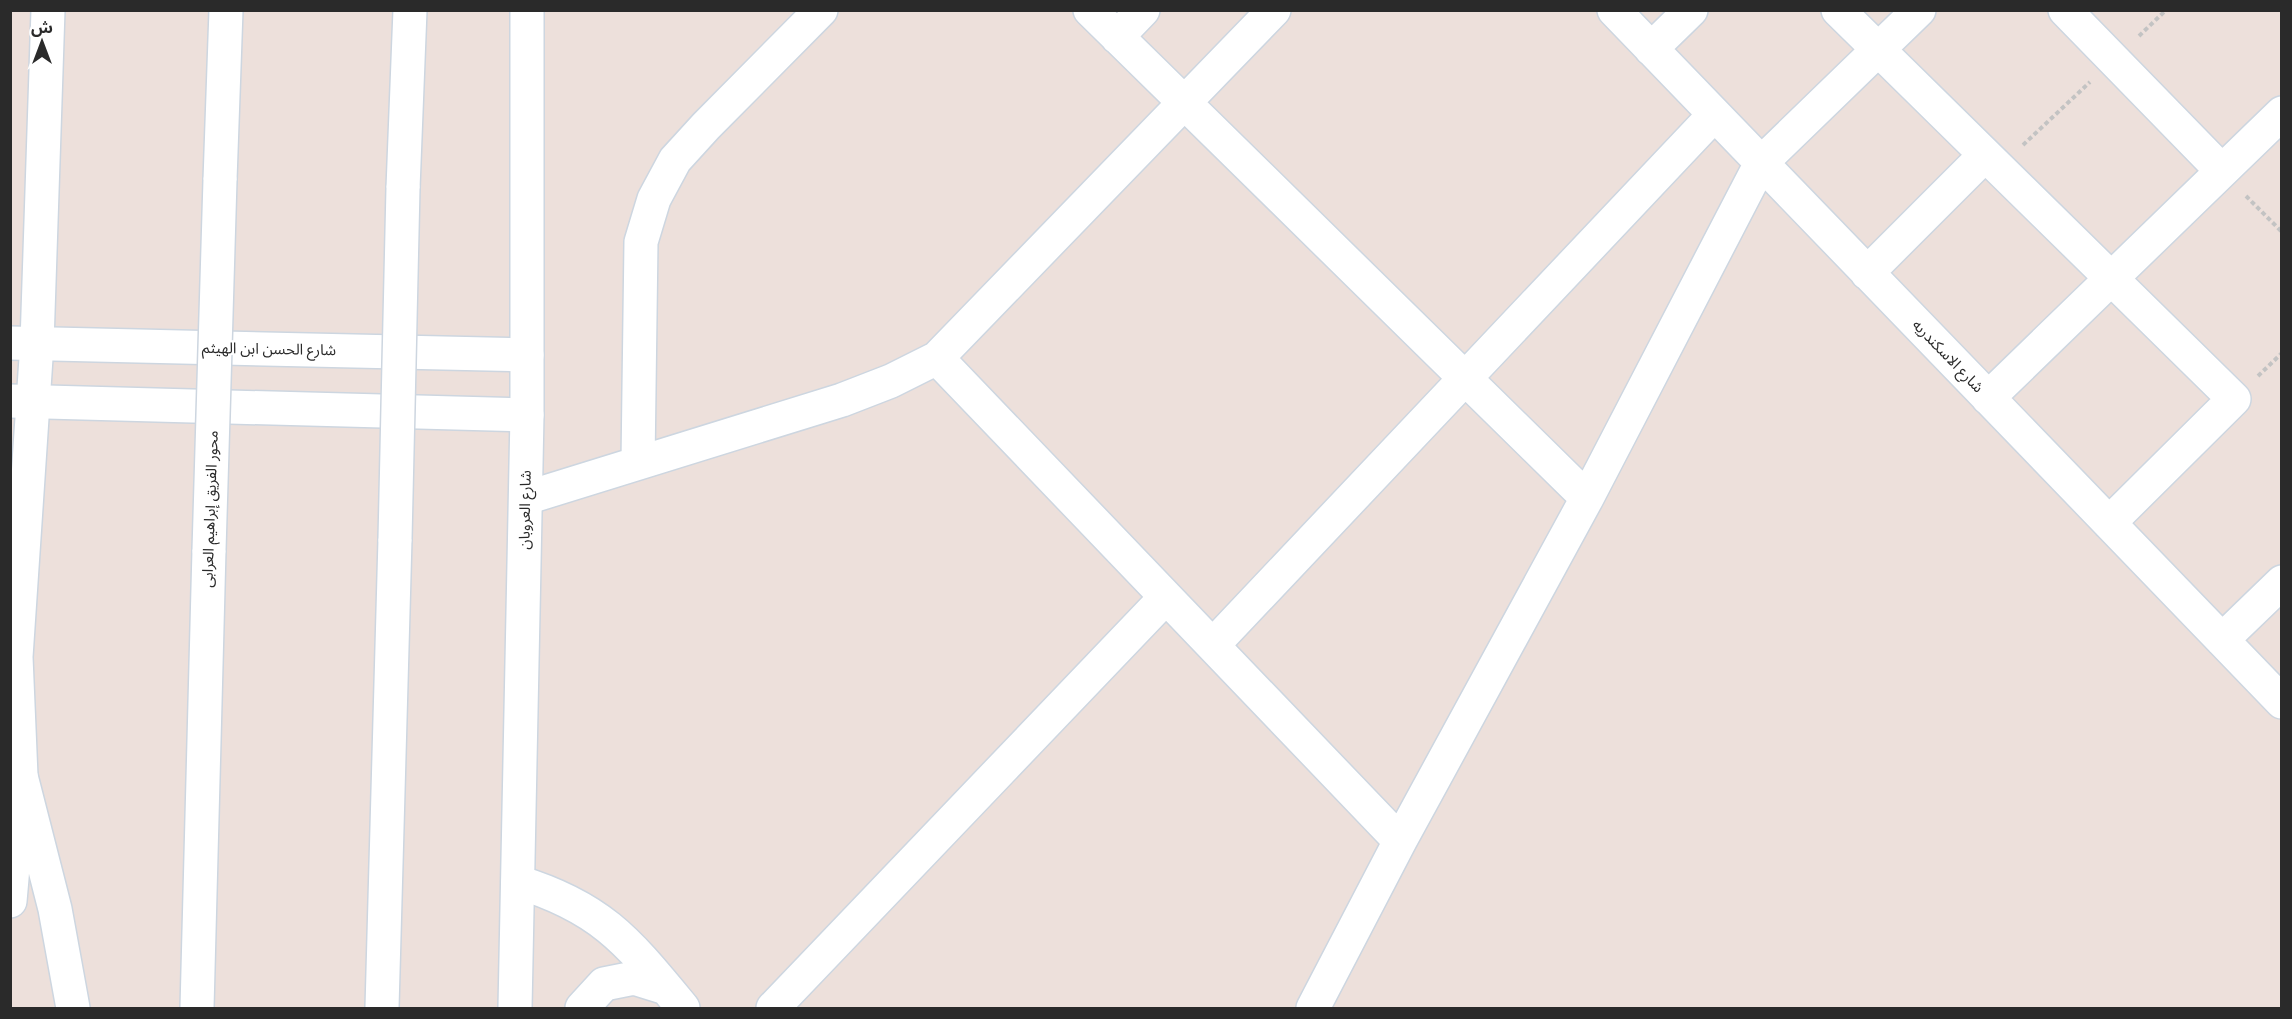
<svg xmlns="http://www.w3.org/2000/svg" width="2292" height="1019" font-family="Roboto,'Noto Sans Arabic',sans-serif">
<rect width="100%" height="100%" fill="#ede0db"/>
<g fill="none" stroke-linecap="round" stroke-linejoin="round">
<defs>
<path id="minor" d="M1090,10l497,488
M1614,10l668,692
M1838,10l396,389 -125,124
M2065,10l157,161
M1117,37l26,-27
M1651,49l40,-39
M1867,273l118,-118
M10,343l517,12
M937,358l463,483
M1988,398l294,-285
M10,401l517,14
M638,463l3,-221 13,-43 21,-39 31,-34 115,-116
M526,498l316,-98 49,-19 46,-23 337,-348
M2222,640l60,-58
M1213,645l501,-530
M518,882c85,26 111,61 165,126
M582,1008l22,-24 30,-6 32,10
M773,1008l393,-411
M1313,1008l87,-167 187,-343 174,-335 158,-153"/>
<path id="tertiary" d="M10,901l11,-125 -5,-119 21,-314 11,-333
M515,1008l12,-593v-405"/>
<path id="secondary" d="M220,180l6,-170
M403,188l7,-178
M21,776l34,133 18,99
M197,1008l12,-458
M382,1008l13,-469"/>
</defs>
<use href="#minor" stroke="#cdd6e0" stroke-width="36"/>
<use href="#tertiary" stroke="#cdd6e0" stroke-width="36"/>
<use href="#secondary" stroke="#cdd6e0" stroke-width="36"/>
<path stroke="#c3c3c3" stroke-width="4" stroke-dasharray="4.5 3" stroke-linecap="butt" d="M2139,36l27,-26
M2023,145l67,-63
M2246,196l36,36
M2258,376l24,-23"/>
<use href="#minor" stroke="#fff" stroke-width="33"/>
<use href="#tertiary" stroke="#fff" stroke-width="33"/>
<use href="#secondary" stroke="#fff" stroke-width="33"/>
<defs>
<path id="secondary-bridge" d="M395,539l8,-351
M209,550l11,-370"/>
</defs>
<use href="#secondary-bridge" stroke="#cdd6e0" stroke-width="36" stroke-linecap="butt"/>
<use href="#secondary-bridge" stroke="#fff" stroke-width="33"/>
</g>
<g text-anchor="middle" stroke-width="4.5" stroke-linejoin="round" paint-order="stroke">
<g font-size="15" fill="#2a2a2a" stroke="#fff">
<text transform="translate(269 349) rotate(1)" y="5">شارع الحسن ابن الهيثم</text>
<text transform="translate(1948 356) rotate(46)" y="5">شارع الاسكندريه</text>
<text transform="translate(210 509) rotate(-88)" y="5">محور الفريق إبراهيم العرابى</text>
<text transform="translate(525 510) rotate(-89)" y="5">شارع العروبان</text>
</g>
</g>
<rect width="2292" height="1019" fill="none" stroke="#2a2a2a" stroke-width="24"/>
<g transform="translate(42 42)" stroke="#ffffff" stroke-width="4.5" paint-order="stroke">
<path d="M0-4.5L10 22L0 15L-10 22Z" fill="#2a2a2a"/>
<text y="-9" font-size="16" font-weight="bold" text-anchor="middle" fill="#2a2a2a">ش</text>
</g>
</svg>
